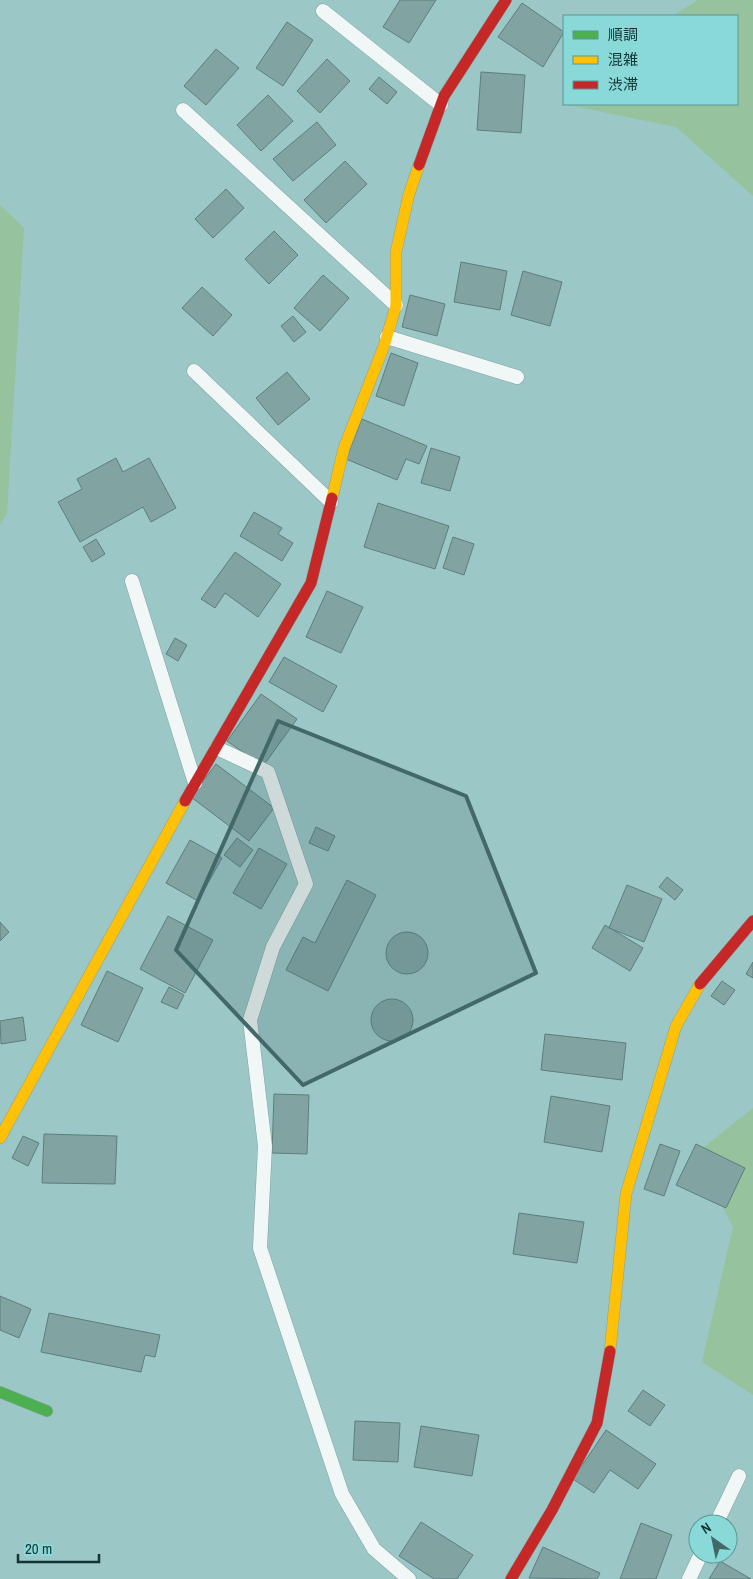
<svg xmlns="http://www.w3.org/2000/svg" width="753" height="1579" font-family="'Archivo Narrow','Noto Sans JP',sans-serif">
<rect width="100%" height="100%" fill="#9bc7c6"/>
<path fill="#97c29e" d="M698,0h55v196l-77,-69 -112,-23h173v-88h-65z
M0,205l24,23 -17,285 -7,12z
M753,1108v287l-51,-33 31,-135 -38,-73z"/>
<path fill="#81a4a3" stroke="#5d7e7d" d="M400,0h36l-27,43 -26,-16z
M522,3l42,29 -21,35 -45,-30z
M287,22l26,18 -30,46 -27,-18z
M216,49l23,19 -33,37 -22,-19z
M327,59l23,22 -30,32 -23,-22z
M481,72l44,3 -4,58 -44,-3z
M379,77l18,15 -10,12 -18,-15z
M268,95l25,26 -32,30 -24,-26z
M317,122l19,23 -43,36 -20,-22z
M345,161l22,23 -41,39 -22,-23z
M226,189l18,19 -31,30 -18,-19z
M274,231l24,24 -29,29 -24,-25z
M461,262l46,9 -7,39 -46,-8z
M523,271l39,11 -12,44 -39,-11z
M323,275l26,23 -29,33 -26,-23z
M202,287l30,28 -19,21 -31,-28z
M410,295l35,9 -8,32 -35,-9z
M293,316l13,16 -12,10 -13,-16z
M391,353l27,10 -14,43 -28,-10z
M287,372l23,27 -32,26 -22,-27z
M362,419l65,27 -8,18 -13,-5 -9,21 -51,-21z
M431,448l29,9 -10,34 -29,-8z
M116,458l7,14 26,-14 27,50 -25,14 -8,-15 -63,35 -22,-40 24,-13 -5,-10z
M378,503l71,23 -14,43 -71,-22z
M254,512l28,16 -4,6 15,9 -11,18 -42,-25z
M453,537l21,7 -10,31 -21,-7z
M96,539l9,15 -13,8 -9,-15z
M235,552l46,32 -23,33 -33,-24 -10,15 -14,-9z
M327,591l36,16 -22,46 -35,-16z
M175,638l12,7 -9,16 -12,-7z
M284,657l53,29 -14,26 -54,-30z
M261,694l36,25 -34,47 -36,-25z
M216,764l58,44 -25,33 -58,-44z
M316,827l19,9 -7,15 -19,-8z
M237,838l16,12 -13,17 -16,-12z
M190,840l32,18 -24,43 -32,-18z
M259,848l28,16 -26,45 -28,-16z
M667,877l16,13 -8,10 -16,-13z
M347,880l29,15 -48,96 -42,-21 17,-33 12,6z
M627,885l35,14 -18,43 -35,-14z
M168,916l45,24 -28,53 -45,-24z
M0,922l9,10 -9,9z
M605,925l38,23 -13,23 -38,-23z
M386 953a21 21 0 1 1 42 0a21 21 0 1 1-42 0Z
M753,962v16l-7,-4z
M107,971l36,17 -25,54 -37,-17z
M722,981l13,9 -11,15 -13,-9z
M169,987l15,8 -7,14 -16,-7z
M371 1020a21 21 0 1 1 42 0a21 21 0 1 1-42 0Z
M23,1017l3,23 -25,4 -1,-23z
M545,1034l81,9 -4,37 -81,-10z
M274,1094l35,1 -2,59 -35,-1z
M551,1096l59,10 -8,46 -58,-10z
M44,1134l73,2 -2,48 -73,-1z
M23,1136l16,7 -11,23 -16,-8z
M660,1144l20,7 -16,45 -20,-7z
M696,1144l49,24 -19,40 -50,-23z
M519,1213l65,9 -7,41 -64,-9z
M0,1296l31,13 -12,29 -19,-8z
M49,1313l111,22 -5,22 -10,-2 -4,17 -100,-20z
M643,1390l22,15 -15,21 -22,-15z
M355,1421l45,2 -2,39 -45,-2z
M421,1426l58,9 -7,41 -58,-9z
M606,1430l50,34 -18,25 -28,-19 -16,23 -21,-14z
M421,1522l52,33 -16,24h-23l-35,-23z
M641,1523l31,12 -16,44h-36z
M543,1547l57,26 -3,6 -68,-1z
M720,1561l31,18h-42z"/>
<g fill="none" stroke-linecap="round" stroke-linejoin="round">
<defs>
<path id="lane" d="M323,11l118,94
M183,110l213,195
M387,337l130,40
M194,371l137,131
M132,581l63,202
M217,748l51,24 38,112 -33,63 -23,73 15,126 -5,102 82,246 32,55 35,30
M716,1524l23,-48
M689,1579l12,-25"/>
<path id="fast" d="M0,1392l47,19"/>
<path id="slow" d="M332,498l12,-50 40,-102 12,-40v-54l13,-58 10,-29
M0,1138l185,-337
M610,1351l16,-157 50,-168 24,-42"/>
<path id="jam" d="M419,165l25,-69 62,-96
M185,801l126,-218 21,-85
M700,984l53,-63
M511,1579l41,-69 45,-87 13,-72"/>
</defs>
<use href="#lane" stroke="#80a3a2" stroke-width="15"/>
<use href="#fast" stroke="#80a3a2" stroke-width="12"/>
<use href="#slow" stroke="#80a3a2" stroke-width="12"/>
<use href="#jam" stroke="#80a3a2" stroke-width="12"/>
<use href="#lane" stroke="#f0f7f6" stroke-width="14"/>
<use href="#fast" stroke="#4caf50" stroke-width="11"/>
<use href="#slow" stroke="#ffc107" stroke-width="11"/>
<use href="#jam" stroke="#c62828" stroke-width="11"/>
</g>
<path fill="#426867" fill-opacity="0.2" stroke="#426867" stroke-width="4" stroke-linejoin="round" d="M278,721l188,75 70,177 -233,112 -127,-135z"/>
<rect x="563" y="15" width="175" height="90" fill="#89d9d8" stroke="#599796"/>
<rect x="573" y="31" width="25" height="8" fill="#4caf50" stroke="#599796"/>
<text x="608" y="40" font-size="15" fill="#123534">順調</text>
<rect x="573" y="56" width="25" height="8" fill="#ffc107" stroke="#599796"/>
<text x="608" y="65" font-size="15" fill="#123534">混雑</text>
<rect x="573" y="81" width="25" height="8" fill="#c62828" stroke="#599796"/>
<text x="608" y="90" font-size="15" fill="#123534">渋滞</text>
<g transform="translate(713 1539) rotate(327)"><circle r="24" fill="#89d9d8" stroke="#599796"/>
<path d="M0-4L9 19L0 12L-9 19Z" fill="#426867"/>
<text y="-8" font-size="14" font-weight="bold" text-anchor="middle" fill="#123534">N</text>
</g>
<path d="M18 1554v8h81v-8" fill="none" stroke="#123534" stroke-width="2.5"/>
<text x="25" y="1554" font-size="15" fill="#123534" stroke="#89d9d8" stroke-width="4" paint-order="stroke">20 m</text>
</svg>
